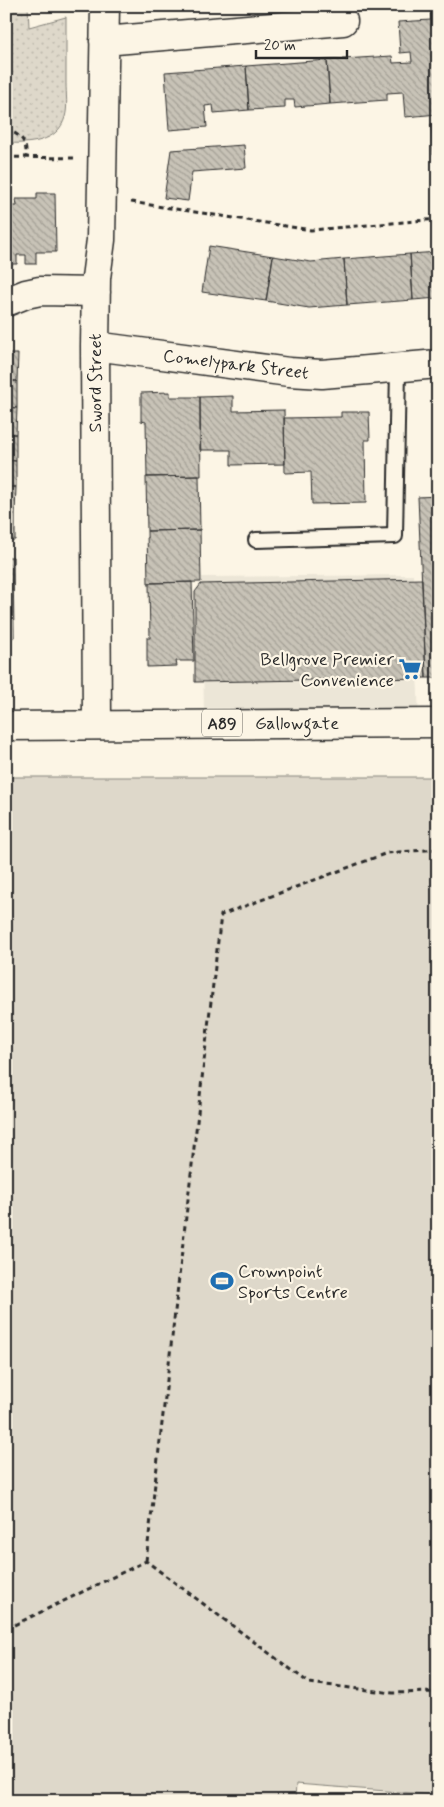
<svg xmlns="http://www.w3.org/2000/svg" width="444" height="1807" font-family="Mynerve,sans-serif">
<defs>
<pattern id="park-dots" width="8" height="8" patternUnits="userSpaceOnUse" patternTransform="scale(1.25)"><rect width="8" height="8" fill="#ded8ca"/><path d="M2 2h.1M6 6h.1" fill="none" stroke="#bfbaae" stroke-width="1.8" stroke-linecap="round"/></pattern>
<pattern id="building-back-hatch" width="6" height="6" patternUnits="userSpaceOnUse" patternTransform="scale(1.25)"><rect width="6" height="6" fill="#c8c3b7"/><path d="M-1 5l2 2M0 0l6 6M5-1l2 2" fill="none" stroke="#a39f95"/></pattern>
</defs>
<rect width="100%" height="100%" fill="#fcf5e5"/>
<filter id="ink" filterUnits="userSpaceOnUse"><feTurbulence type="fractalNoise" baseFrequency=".02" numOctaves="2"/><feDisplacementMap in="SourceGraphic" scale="10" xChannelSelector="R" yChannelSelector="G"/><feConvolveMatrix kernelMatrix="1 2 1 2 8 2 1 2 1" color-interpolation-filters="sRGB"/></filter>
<g filter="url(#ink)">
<path fill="#ece6d7" d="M413,575l6,143 -215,1 -2,-142z"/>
<path fill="#ded8ca" stroke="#84827a" d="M6,777h432v1018l-142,-11 -1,17h-289z"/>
<path fill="url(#park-dots)" stroke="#84827a" d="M6,6h22l1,21 37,-10c0,22 0,44 0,66 0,11 2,24 -1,34 -7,26 -37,27 -59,26z"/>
<path fill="url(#building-back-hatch)" stroke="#2b2b2b" d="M430,6h8v108l-33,3 -2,-25 -16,1v7l-57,4 -3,-44 65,-4 1,7 19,-1 -1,-10 -11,1 -2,-31 33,-2z
M327,60l3,44 -35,3 -1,-7h-9v8l-36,2 -3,-44z
M246,66l3,44 -35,3 -1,-8 -8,1 2,21 -38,3 -4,-58z
M431,124h7v30l-5,1z
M244,145l2,23 -54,4 -4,29 -24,-3 7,-48z
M37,193h18l1,59h-20v12h-10v-9h-9v9h-11v-58h11l-1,-7h21z
M209,246l64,10 -7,45 -64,-9z
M438,252v46l-25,2 -3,-46z
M410,254l3,46 -66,5 -3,-46z
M273,256l38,6 33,-3 3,46 -38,3 -43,-7z
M6,354h12l-1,27h-11z
M6,381h11v27l-11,-1z
M170,392v5h30l1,79 -54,1 -1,-55 -5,-1v-28z
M233,396v15l51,-1 1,54 -54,1v-15h-31v-53z
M6,407l11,1 -1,26h-10z
M341,412h28l1,28h-5l1,63 -54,1 -1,-32 -26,1 -1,-55 57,-1z
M6,434h10v27l-10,-1z
M6,460l10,1v26h-10z
M199,476l1,54 -53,1 -1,-54z
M6,487h10l-1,27h-9z
M438,496v182h-12l-8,-181z
M6,514h9v26h-9z
M200,530l1,52 -53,1 -1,-52z
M6,557h7l1,80 -8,7z
M422,579l4,99 -231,4v-90l6,-8z
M192,582l2,79h-18l1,5 -30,1v-29h3l-1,-55z"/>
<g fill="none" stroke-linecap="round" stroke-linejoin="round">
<defs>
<path id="service" d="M256,540l139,-4 3,-168"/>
<path id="minor" d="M104,41l239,-20
M6,302l20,-8 14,-3 56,1
M95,346l194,26 33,2 116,-10
M97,724l-2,-378 1,-68 5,-38 4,-234"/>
<path id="primary" d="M6,726l432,-3"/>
</defs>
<use href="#service" stroke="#2b2b2b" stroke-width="18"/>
<use href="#minor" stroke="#2b2b2b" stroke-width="31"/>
<use href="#primary" stroke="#2b2b2b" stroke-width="31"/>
<path stroke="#2b2b2b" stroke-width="3" stroke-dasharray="5 4" stroke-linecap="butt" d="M6,129c15,6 21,12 20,28
M6,157l68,1
M131,202l180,28 127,-11
M146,1561l75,-646 166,-62 51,-4
M6,1629l140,-68 163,122 84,10 45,-1"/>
<use href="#service" stroke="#fcf5e5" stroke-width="14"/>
<use href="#minor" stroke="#fcf5e5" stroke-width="28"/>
<use href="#primary" stroke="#fcf5e5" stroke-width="28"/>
</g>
</g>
<defs>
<symbol id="supermarket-bare" viewBox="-9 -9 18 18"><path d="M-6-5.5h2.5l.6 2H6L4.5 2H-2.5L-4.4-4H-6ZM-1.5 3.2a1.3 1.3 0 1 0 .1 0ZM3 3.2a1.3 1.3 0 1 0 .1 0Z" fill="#1f6fb2" stroke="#fcf5e5" stroke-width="2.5" paint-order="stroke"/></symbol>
<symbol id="stadium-bare" viewBox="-9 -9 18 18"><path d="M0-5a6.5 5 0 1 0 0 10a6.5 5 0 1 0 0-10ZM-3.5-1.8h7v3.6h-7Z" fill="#1f6fb2" stroke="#fcf5e5" stroke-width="2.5" paint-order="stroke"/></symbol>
</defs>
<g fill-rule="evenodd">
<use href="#supermarket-bare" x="394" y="653" width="32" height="32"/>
<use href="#stadium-bare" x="206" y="1265" width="32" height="32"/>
</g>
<g text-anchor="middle" stroke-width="4.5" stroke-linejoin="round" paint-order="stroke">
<rect fill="#fcf5e5" stroke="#6a6863" stroke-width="1" x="202" y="709.5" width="40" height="27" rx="4"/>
<g font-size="16" font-weight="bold" fill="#2b2b2b">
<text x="222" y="729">A89</text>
</g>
<g font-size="18" fill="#2b2b2b" stroke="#fcf5e5">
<text transform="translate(236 364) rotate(7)" y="6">Comelypark Street</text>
<text transform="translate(95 383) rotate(-90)" y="6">Sword Street</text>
<text x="297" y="729">Gallowgate</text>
</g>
<g font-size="18" fill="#2b2b2b" stroke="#fcf5e5" text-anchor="end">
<text x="394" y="665">Bellgrove Premier<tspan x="394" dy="21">Convenience</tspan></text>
<text x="238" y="1277" text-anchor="start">Crownpoint<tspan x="238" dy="21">Sports Centre</tspan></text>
</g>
</g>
<rect width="444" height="1807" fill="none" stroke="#fcf5e5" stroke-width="25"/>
<rect x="12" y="12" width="419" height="1782" fill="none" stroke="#2b2b2b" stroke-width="2" filter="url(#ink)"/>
<path d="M256 50v8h91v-8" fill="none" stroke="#2b2b2b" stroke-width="2.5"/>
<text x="264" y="50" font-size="15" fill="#2b2b2b" stroke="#fcf5e5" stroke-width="4" paint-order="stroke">20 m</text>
</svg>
